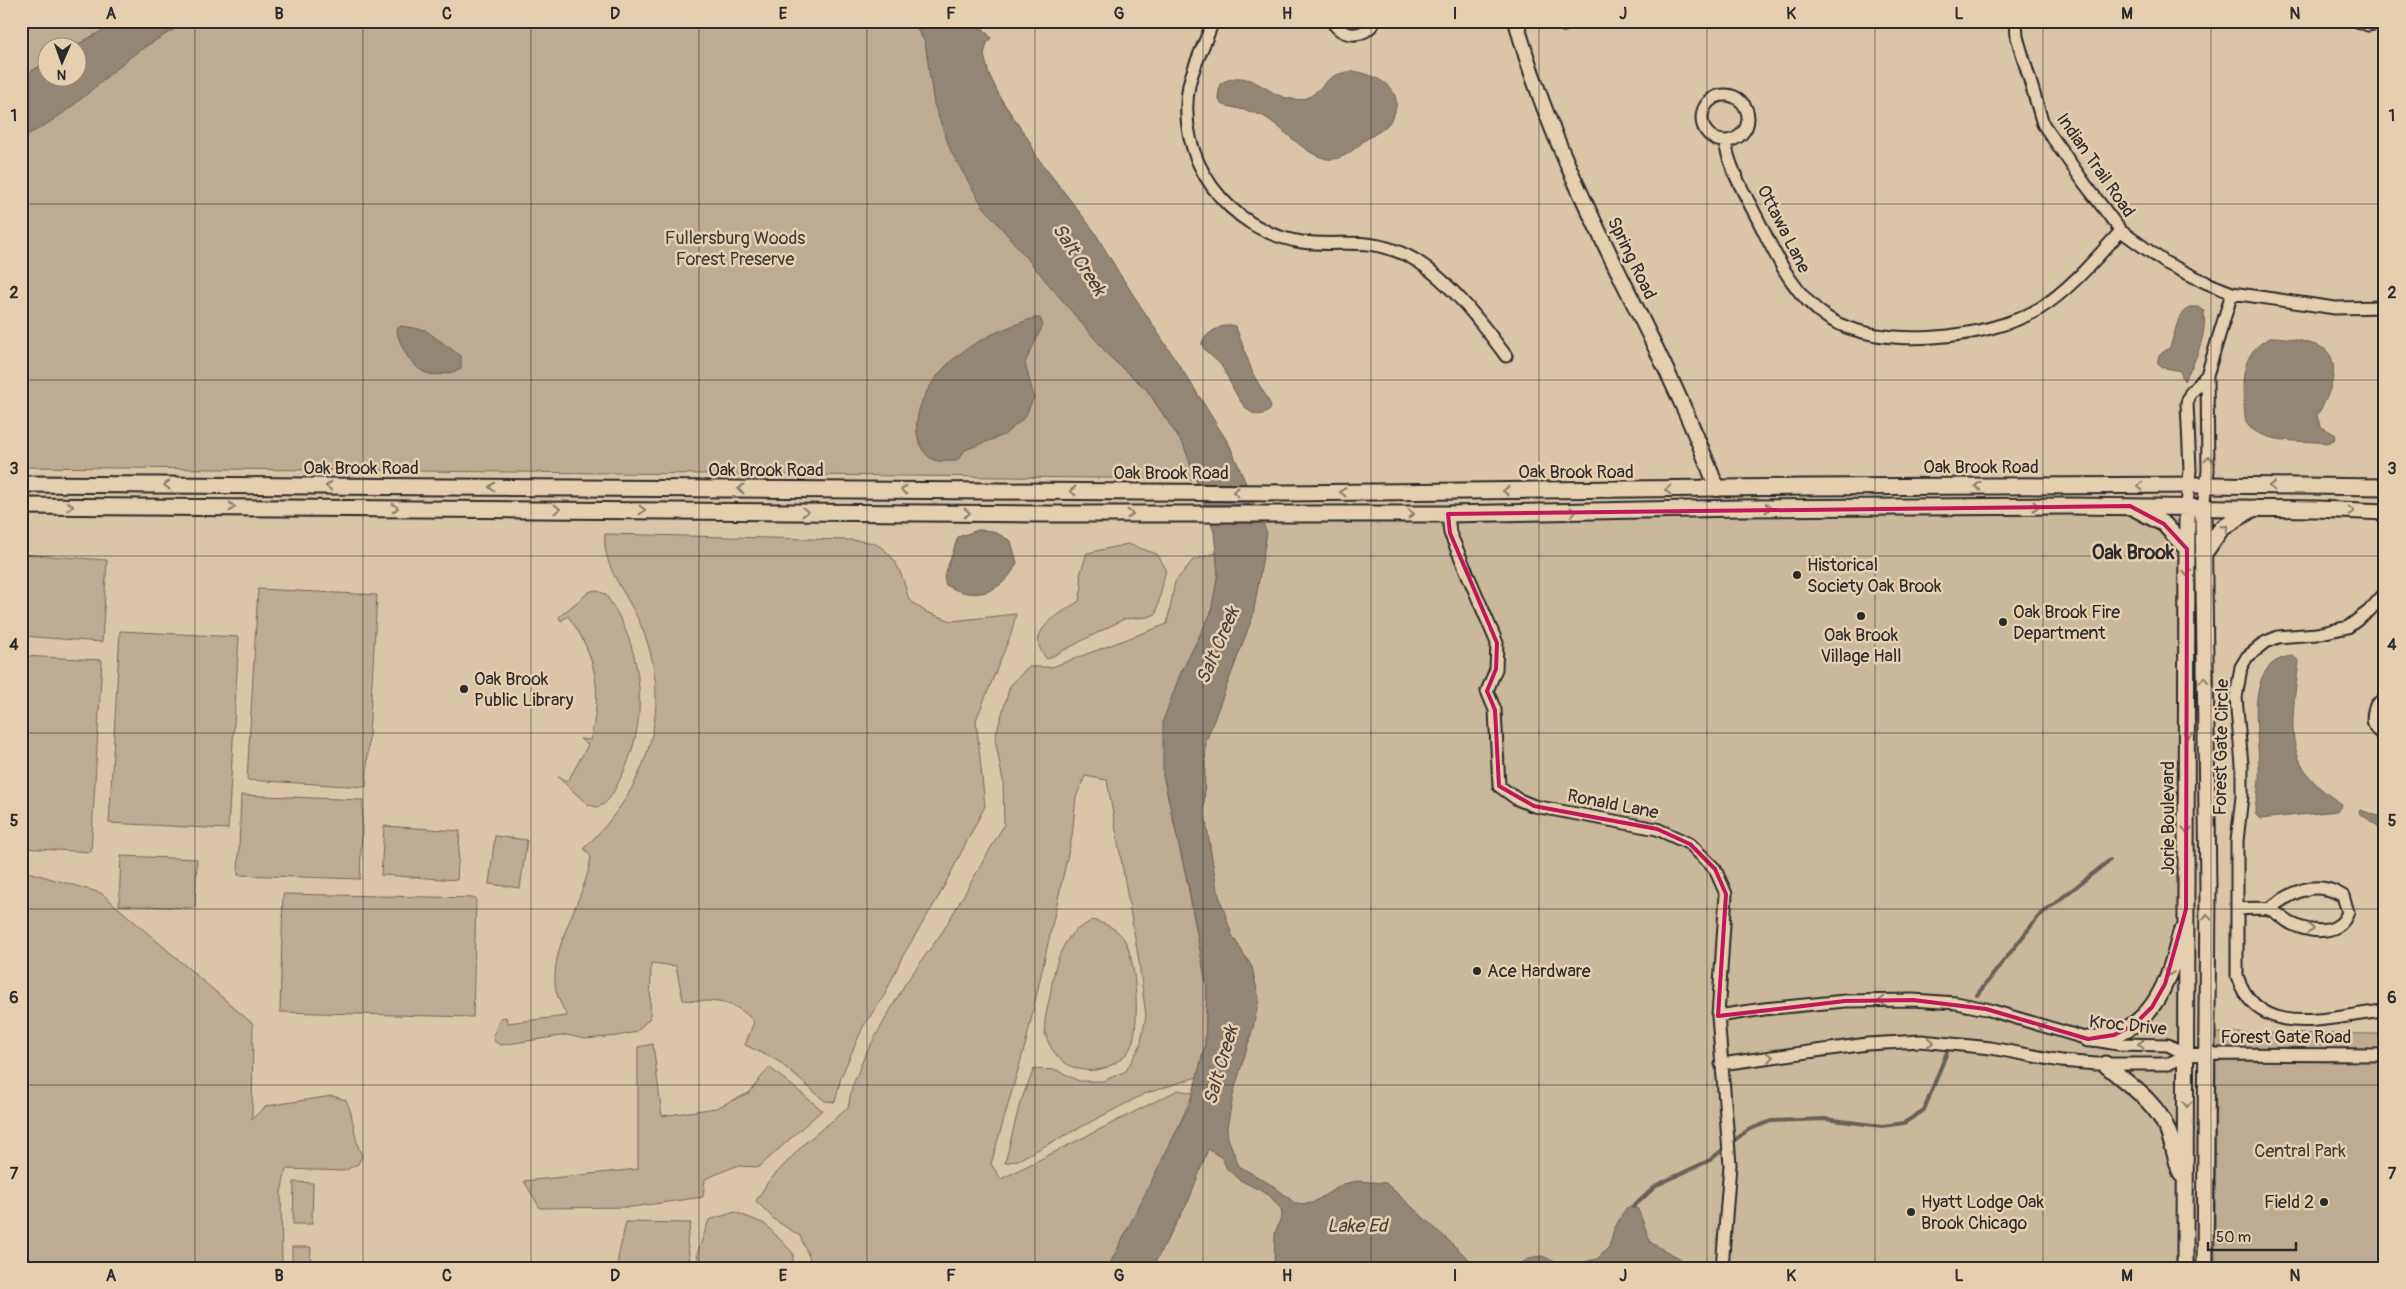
<svg xmlns="http://www.w3.org/2000/svg" width="2406" height="1289" font-family="Pangolin,sans-serif">
<rect width="100%" height="100%" fill="#dac5a6"/>
<filter id="ink" filterUnits="userSpaceOnUse"><feTurbulence type="fractalNoise" baseFrequency=".02" numOctaves="2"/><feDisplacementMap in="SourceGraphic" scale="10" xChannelSelector="R" yChannelSelector="G"/><feConvolveMatrix kernelMatrix="1 2 1 2 8 2 1 2 1" color-interpolation-filters="sRGB"/></filter>
<g filter="url(#ink)">
<path fill="#cab89b" d="M2183,512l-4,756h-1035l70,-146 -7,-266 -7,-126 50,-209z"/>
<path fill="#bdab92" stroke="#746b5e" fill-rule="evenodd" d="M21,21h891l13,20 9,63 176,253 37,33 37,56 13,33 -1176,-12zM48,48h30v30h-30z
M605,534l246,6c8,1 17,1 24,4 22,10 28,34 34,56l17,12 26,9 64,-7 -5,20 -35,86 9,86 -46,90 -37,61 -17,37 -22,33 -22,50 -6,25 -10,-1 -47,-40 -33,-16 9,-23c-20,-24 -41,-20 -71,-22l-7,-34 -25,-3 -1,55 -14,14 -19,4 -32,3 -18,-4 -66,10 -6,-3 -2,-6 7,-18 6,-1 1,6 60,-7c-5,-10 -12,-22 -12,-33 -2,-44 30,-83 36,-126l-7,-9c64,-59 93,-144 55,-227 -13,-29 -37,-54 -34,-87z
M1128,544l29,10 9,15 -10,45 -8,3 -24,2 -77,40c-25,-28 12,-44 32,-58l3,-14 -2,-12 7,-22z
M1216,553l2,20 -7,40 -32,64 -16,98 24,106 20,107 -2,58 -8,31 -53,17 -126,66 -13,3 15,-60 14,-34 23,1 22,11h24l23,-10 14,-25 6,-30 -8,-61 -31,-175 -22,-4 -9,21 -4,39 -46,206 -35,122 10,15 177,-89 15,3 -25,58 -60,117h-294l-14,-32 -25,-16 -19,-19 12,-19 38,-40 42,-34 4,-21 13,-32 40,-71 38,-53 61,-106 -1,-44 -8,-43 15,-52 18,-19h24l115,-43 8,-42 18,-22z
M21,554l86,6 -5,82 -81,-6z
M258,589l119,6 -11,192 -119,-7z
M595,590l10,4c40,54 46,130 13,189 -5,10 -11,23 -22,24l-9,-3 -29,-27 10,4 20,-36 -8,-6 10,1c13,-48 7,-84 -22,-124l-7,5 -2,-4 30,-25z
M120,631l119,6 -11,192 -119,-6z
M21,656l81,4 -11,192 -70,-4z
M241,795l122,5 -3,79 -122,-4z
M384,826l76,5 -3,49 -76,-5z
M495,836l32,4 -7,48 -31,-4z
M121,856l76,3 -2,49 -76,-3z
M21,870l80,23 152,131 -1,95 14,-13 66,-10 14,4c9,18 7,38 16,56l-4,8 -14,7 -58,-2 -5,24 1,75h-261z
M283,894l193,4 -3,119 -193,-5z
M1092,920c14,4 23,7 32,19 12,18 19,97 3,114 -28,30 -71,20 -82,-20 -2,-10 3,-27 5,-37 3,-21 7,-44 21,-61 4,-6 15,-10 21,-15z
M2216,1033l169,1v234h-170z
M653,1044l9,72 54,-8 33,-15 20,-26 53,43 -63,57 -23,-1 -31,13 -2,18 -71,10 -92,1 -16,-27 114,-12v-122z
M294,1182l19,1 -1,41h-19z
M735,1212l30,12 28,29v15h-93l-3,-14 12,-34z
M626,1222l65,1 -4,18 4,27h-73v-10z
M292,1247h19l-1,21h-18z"/>
<path fill="#928674" stroke="#696257" d="M119,21h68c-19,13 -40,23 -58,37 -39,32 -62,58 -108,80v-61l26,-15 1,16h30v-30l-5,-1z
M912,21h47l14,6h9l9,11 -4,5 -3,12 5,19 12,25 29,43 7,15 57,74 25,42 75,115 36,58 37,87 -14,83 -47,125 -2,68 13,80 15,46 20,32 7,32 -6,29 -19,63 -7,36 1,11 11,28 36,21 21,17 16,-1 31,-19 14,-3 29,2 88,81 8,4h-208l1,-35 7,-18 -1,-6 -12,-14 -29,-15 -13,-11 -5,-11 -14,-9 -19,51 -37,68h-44l82,-164 15,-58 2,-58 -19,-104 -25,-109v-54l16,-44 32,-64 7,-40 -4,-41 -30,-86 -37,-56 -37,-33 -128,-152 -31,-53 -17,-48 -9,-62z
M1554,21h23l-3,7 -10,5 -5,-2z
M1353,71c26,4 58,21 36,52 -6,8 -17,12 -25,18 -10,8 -22,20 -36,18 -22,-3 -45,-31 -63,-42 -14,-7 -30,-8 -44,-13l-3,-7 2,-13c29,-19 46,12 72,15 22,4 26,-14 42,-23 6,-3 13,-4 19,-5z
M2189,307h10l5,4c3,24 -8,50 -20,70l-4,-10 -19,-4 -3,-3c-1,-12 5,-10 12,-17l10,-32z
M1034,318h6l3,7 -18,38 9,34 -9,20 -21,18 -39,15 -8,11c-7,0 -17,1 -23,-1 -6,-2 -10,-8 -13,-13 -14,-30 8,-65 29,-85 24,-22 54,-34 84,-44z
M1232,325l4,2 17,47 18,31 -1,5c-24,20 -39,-30 -48,-43 -6,-10 -17,-12 -20,-24 2,-9 20,-19 30,-18z
M401,326l24,4 36,26v13c-11,4 -24,8 -35,4 -15,-6 -28,-29 -29,-44z
M2273,337c12,0 44,6 53,13 17,16 1,51 -9,65l3,11 16,9 -2,5 -7,3c-23,-3 -55,1 -75,-14 -8,-5 -7,-15 -8,-24 -3,-28 -1,-57 29,-68z
M978,530l15,1 18,10 6,22c-14,30 -43,39 -71,22l-2,-8 14,-40z
M2293,656l6,5c-7,63 -20,104 43,143l-1,4 -4,3 -77,8 -4,-4 -1,-6c2,-14 5,-28 4,-42 0,-34 -17,-107 34,-111z
M2360,810l25,8v13l-26,-18z
M1630,1207l8,2 13,34 30,16 4,9h-174l22,-11 9,-1 20,9h9l26,-6 12,-12 5,-18 12,-21z"/>
<g fill="none" stroke-linecap="round" stroke-linejoin="round">
<path stroke="#696257" stroke-width="4" d="M1977,995l62,-79 71,-56
M1731,1143l17,-13 23,-9 54,-2 57,7 22,-3 20,-13 23,-58
M1633,1207l24,-22 53,-25 16,-13"/>
<defs>
<path id="minor" d="M1213,21c-7,21 -19,42 -24,64 -14,74 39,146 113,157 40,5 63,-6 104,13 38,18 75,67 100,101
M1332,21c10,17 32,18 43,0
M2016,21l1,16 26,87 42,60 36,47 45,32 41,20 25,10 103,15 50,-1
M2357,21l11,4 17,-3
M1702 118a23 23 0 1 1 46 0a23 23 0 1 1-46 0Z
M1725,141c4,30 24,59 37,87 17,34 33,68 66,90 51,33 160,21 211,-9 32,-20 57,-51 82,-78
M2187,507l3,-37 -3,-67 3,-9 17,-19
M2203,507l5,-36 -1,-96 25,-82
M1448,514l2,19 47,110 -1,26 -9,22 8,19 4,76 18,13 17,7 123,23 33,15 25,25 11,25 -8,122 12,149 -8,103
M2385,593l-16,18 -21,16 -31,7 -39,3 -12,5 -19,15 -6,10 -5,31 6,67v31l-5,45v135c23,68 95,39 148,35
M2385,698l-9,7c-5,12 -4,25 9,31
M2237,909c9,0 23,-2 32,0 8,3 15,11 23,15 19,9 48,12 56,-12l-5,-16c-29,-18 -51,-3 -75,13
M1718,1016l46,-7 81,-8 68,-1 43,3 30,6 102,30 30,5 50,1 19,10
M1721,1064l146,-20 54,-3 70,7 70,13 35,3h72l19,-9 19,-1 179,1"/>
<path id="tertiary" d="M1516,21c44,166 143,309 201,468"/>
<path id="secondary" d="M21,484l1264,9 521,-6 400,-2 179,2
M21,506l1027,8h400l292,-6 330,-2 247,3 68,3
M2203,507l5,381 -3,380
M2134,508l30,16 23,25
M2203,555l18,-26 33,-21
M2088,1039c9,-1 18,-2 27,-5 43,-15 56,-61 66,-102
M2105,1064c22,20 50,36 62,65 6,14 9,30 14,45
M2185,1268l2,-761"/>
</defs>
<use href="#minor" stroke="#2b2b2b" stroke-width="15"/>
<use href="#tertiary" stroke="#2b2b2b" stroke-width="18"/>
<use href="#secondary" stroke="#2b2b2b" stroke-width="19"/>
<use href="#minor" stroke="#e5cfae" stroke-width="11"/>
<use href="#tertiary" stroke="#e5cfae" stroke-width="14"/>
<use href="#secondary" stroke="#e5cfae" stroke-width="15"/>
</g>
<defs><path id="oneway-chevron" d="M-2-3.5L2.5 0L-2 3.5" fill="none" stroke-width="1.6" stroke-linecap="round" stroke-linejoin="round" transform="scale(1.25)"/></defs>
<g stroke="#887d6c">
<use href="#oneway-chevron" transform="translate(2209 459) rotate(-89)"/>
<use href="#oneway-chevron" transform="translate(167 485) rotate(-180)"/>
<use href="#oneway-chevron" transform="translate(329 486) rotate(-180)"/>
<use href="#oneway-chevron" transform="translate(1978 486) rotate(180)"/>
<use href="#oneway-chevron" transform="translate(2140 486) rotate(180)"/>
<use href="#oneway-chevron" transform="translate(2272 486) rotate(-179)"/>
<use href="#oneway-chevron" transform="translate(492 487) rotate(-180)"/>
<use href="#oneway-chevron" transform="translate(741 489) rotate(-180)"/>
<use href="#oneway-chevron" transform="translate(904 490) rotate(-180)"/>
<use href="#oneway-chevron" transform="translate(1668 490) rotate(180)"/>
<use href="#oneway-chevron" transform="translate(1073 491) rotate(180)"/>
<use href="#oneway-chevron" transform="translate(1506 491) rotate(180)"/>
<use href="#oneway-chevron" transform="translate(1236 492) rotate(-179)"/>
<use href="#oneway-chevron" transform="translate(1343 492) rotate(180)"/>
<use href="#oneway-chevron" transform="translate(70 506)"/>
<use href="#oneway-chevron" transform="translate(2036 506)"/>
<use href="#oneway-chevron" transform="translate(232 507)"/>
<use href="#oneway-chevron" transform="translate(395 508)"/>
<use href="#oneway-chevron" transform="translate(1768 508)"/>
<use href="#oneway-chevron" transform="translate(557 509)"/>
<use href="#oneway-chevron" transform="translate(642 510) rotate(1)"/>
<use href="#oneway-chevron" transform="translate(2351 511) rotate(4)"/>
<use href="#oneway-chevron" transform="translate(805 512) rotate(1)"/>
<use href="#oneway-chevron" transform="translate(1573 512) rotate(-1)"/>
<use href="#oneway-chevron" transform="translate(967 513) rotate(1)"/>
<use href="#oneway-chevron" transform="translate(1130 514)"/>
<use href="#oneway-chevron" transform="translate(1411 514)"/>
<use href="#oneway-chevron" transform="translate(2225 528) rotate(-40)"/>
<use href="#oneway-chevron" transform="translate(2187 573) rotate(90)"/>
<use href="#oneway-chevron" transform="translate(2204 680) rotate(-90)"/>
<use href="#oneway-chevron" transform="translate(2188 735) rotate(90)"/>
<use href="#oneway-chevron" transform="translate(2187 830) rotate(91)"/>
<use href="#oneway-chevron" transform="translate(2207 917) rotate(-89)"/>
<use href="#oneway-chevron" transform="translate(2311 929) rotate(5)"/>
<use href="#oneway-chevron" transform="translate(2169 973) rotate(108)"/>
<use href="#oneway-chevron" transform="translate(1882 1001) rotate(179)"/>
<use href="#oneway-chevron" transform="translate(2041 1026) rotate(-158)"/>
<use href="#oneway-chevron" transform="translate(1931 1042) rotate(5)"/>
<use href="#oneway-chevron" transform="translate(2141 1044) rotate(-179)"/>
<use href="#oneway-chevron" transform="translate(1770 1057) rotate(-8)"/>
<use href="#oneway-chevron" transform="translate(2187 1104) rotate(91)"/>
</g>
</g>
<path fill="none" stroke="#c2185b" stroke-width="4" stroke-linejoin="round" d="M2130,506l34,18 23,25 -1,360 -21,75 -13,23 -18,18 -20,10 -26,4 -102,-30 -73,-9 -68,1 -127,15 8,-122 -11,-25 -25,-25 -33,-15 -123,-23 -35,-20 -4,-76 -8,-19 9,-22 1,-26 -47,-110 -2,-19z"/>
<path fill="none" stroke="#2b2b2b" stroke-width="1" stroke-opacity="0.55" d="M195,21v1247M363,21v1247M531,21v1247M699,21v1247M867,21v1247M1035,21v1247M1203,21v1247M1371,21v1247M1539,21v1247M1707,21v1247M1875,21v1247M2043,21v1247M2211,21v1247M21,204h2364M21,380h2364M21,556h2364M21,733h2364M21,909h2364M21,1085h2364"/>
<g fill="#2b2b2b" stroke="#e5cfae" stroke-width="2">
<circle cx="1797" cy="575" r="5"/>
<circle cx="1861" cy="616" r="5"/>
<circle cx="2003" cy="622" r="5"/>
<circle cx="464" cy="689" r="5"/>
<circle cx="1477" cy="971" r="5"/>
<circle cx="2324" cy="1202" r="5"/>
<circle cx="1911" cy="1212" r="5"/>
</g>
<g text-anchor="middle" stroke-width="5" stroke-linejoin="round" paint-order="stroke">
<g font-size="18" fill="#2b2b2b" stroke="#e5cfae">
<text transform="translate(2096 165) rotate(55)" y="6">Indian Trail Road</text>
<text transform="translate(1784 229) rotate(63)" y="6">Ottawa Lane</text>
<text transform="translate(1632 258) rotate(64)" y="6">Spring Road</text>
<text x="1981" y="473">Oak Brook Road</text>
<text x="361" y="474">Oak Brook Road</text>
<text x="766" y="476">Oak Brook Road</text>
<text x="1576" y="478">Oak Brook Road</text>
<text x="1171" y="479">Oak Brook Road</text>
<text transform="translate(2221 747) rotate(-89)" y="6">Forest Gate Circle</text>
<text transform="translate(1613 804) rotate(11)" y="6">Ronald Lane</text>
<text transform="translate(2168 818) rotate(-90)" y="6">Jorie Boulevard</text>
<text transform="translate(2128 1025) rotate(6)" y="6">Kroc Drive</text>
<text x="2286" y="1043">Forest Gate Road</text>
</g>
<g font-size="18" fill="#413e3a" stroke="#e5cfae">
<text x="735" y="244">Fullersburg Woods<tspan x="735" dy="21">Forest Preserve</tspan></text>
<text x="2300" y="1157">Central Park</text>
</g>
<g font-size="18" fill="#2b2b2b" stroke="#e5cfae" text-anchor="start">
<text x="1807" y="571">Historical<tspan x="1807" dy="21">Society Oak Brook</tspan></text>
<text x="2013" y="618">Oak Brook Fire<tspan x="2013" dy="21">Department</tspan></text>
<text x="1861" y="641" text-anchor="middle">Oak Brook<tspan x="1861" dy="21">Village Hall</tspan></text>
<text x="474" y="685">Oak Brook<tspan x="474" dy="21">Public Library</tspan></text>
<text x="1487" y="977">Ace Hardware</text>
<text x="1921" y="1208">Hyatt Lodge Oak<tspan x="1921" dy="21">Brook Chicago</tspan></text>
<text x="2314" y="1208" text-anchor="end">Field 2</text>
</g>
<g font-size="19" font-style="italic" fill="#45423d" stroke="#e5cfae">
<text transform="translate(1080 259) rotate(57)" y="7">Salt Creek</text>
<text transform="translate(1217 645) rotate(-67)" y="7">Salt Creek</text>
<text transform="translate(1220 1065) rotate(-74)" y="7">Salt Creek</text>
<text x="1357" y="1232">Lake Ed</text>
</g>
<g font-size="20" font-weight="bold" fill="#2b2b2b" stroke="#e5cfae">
<text x="2133" y="559">Oak Brook</text>
</g>
</g>
<rect width="2406" height="1289" fill="none" stroke="#e5cfae" stroke-width="55"/>
<g transform="translate(62 62) rotate(182)"><circle r="24" fill="#e5cfae" stroke="#9b8d7a"/>
<path d="M0-4L9 19L0 12L-9 19Z" fill="#2b2b2b"/>
<text y="-8" font-size="14" font-weight="bold" text-anchor="middle" fill="#2b2b2b">N</text>
</g>
<path d="M2208 1242v8h88v-8" fill="none" stroke="#2b2b2b" stroke-width="2.5"/>
<text x="2216" y="1242" font-size="15" fill="#2b2b2b" stroke="#e5cfae" stroke-width="4" paint-order="stroke">50 m</text>
<rect x="28" y="28" width="2350" height="1234" fill="none" stroke="#2b2b2b" stroke-width="2"/>
<g font-size="16" text-anchor="middle" font-weight="bold" fill="#2b2b2b">
<text x="111" y="19">A</text>
<text x="279" y="19">B</text>
<text x="447" y="19">C</text>
<text x="615" y="19">D</text>
<text x="783" y="19">E</text>
<text x="951" y="19">F</text>
<text x="1119" y="19">G</text>
<text x="1287" y="19">H</text>
<text x="1455" y="19">I</text>
<text x="1623" y="19">J</text>
<text x="1791" y="19">K</text>
<text x="1959" y="19">L</text>
<text x="2127" y="19">M</text>
<text x="2295" y="19">N</text>
<text x="14" y="121">1</text>
<text x="2392" y="121">1</text>
<text x="14" y="298">2</text>
<text x="2392" y="298">2</text>
<text x="14" y="474">3</text>
<text x="2392" y="474">3</text>
<text x="14" y="650">4</text>
<text x="2392" y="650">4</text>
<text x="14" y="826">5</text>
<text x="2392" y="826">5</text>
<text x="14" y="1003">6</text>
<text x="2392" y="1003">6</text>
<text x="14" y="1179">7</text>
<text x="2392" y="1179">7</text>
<text x="111" y="1281">A</text>
<text x="279" y="1281">B</text>
<text x="447" y="1281">C</text>
<text x="615" y="1281">D</text>
<text x="783" y="1281">E</text>
<text x="951" y="1281">F</text>
<text x="1119" y="1281">G</text>
<text x="1287" y="1281">H</text>
<text x="1455" y="1281">I</text>
<text x="1623" y="1281">J</text>
<text x="1791" y="1281">K</text>
<text x="1959" y="1281">L</text>
<text x="2127" y="1281">M</text>
<text x="2295" y="1281">N</text>
</g>
</svg>
